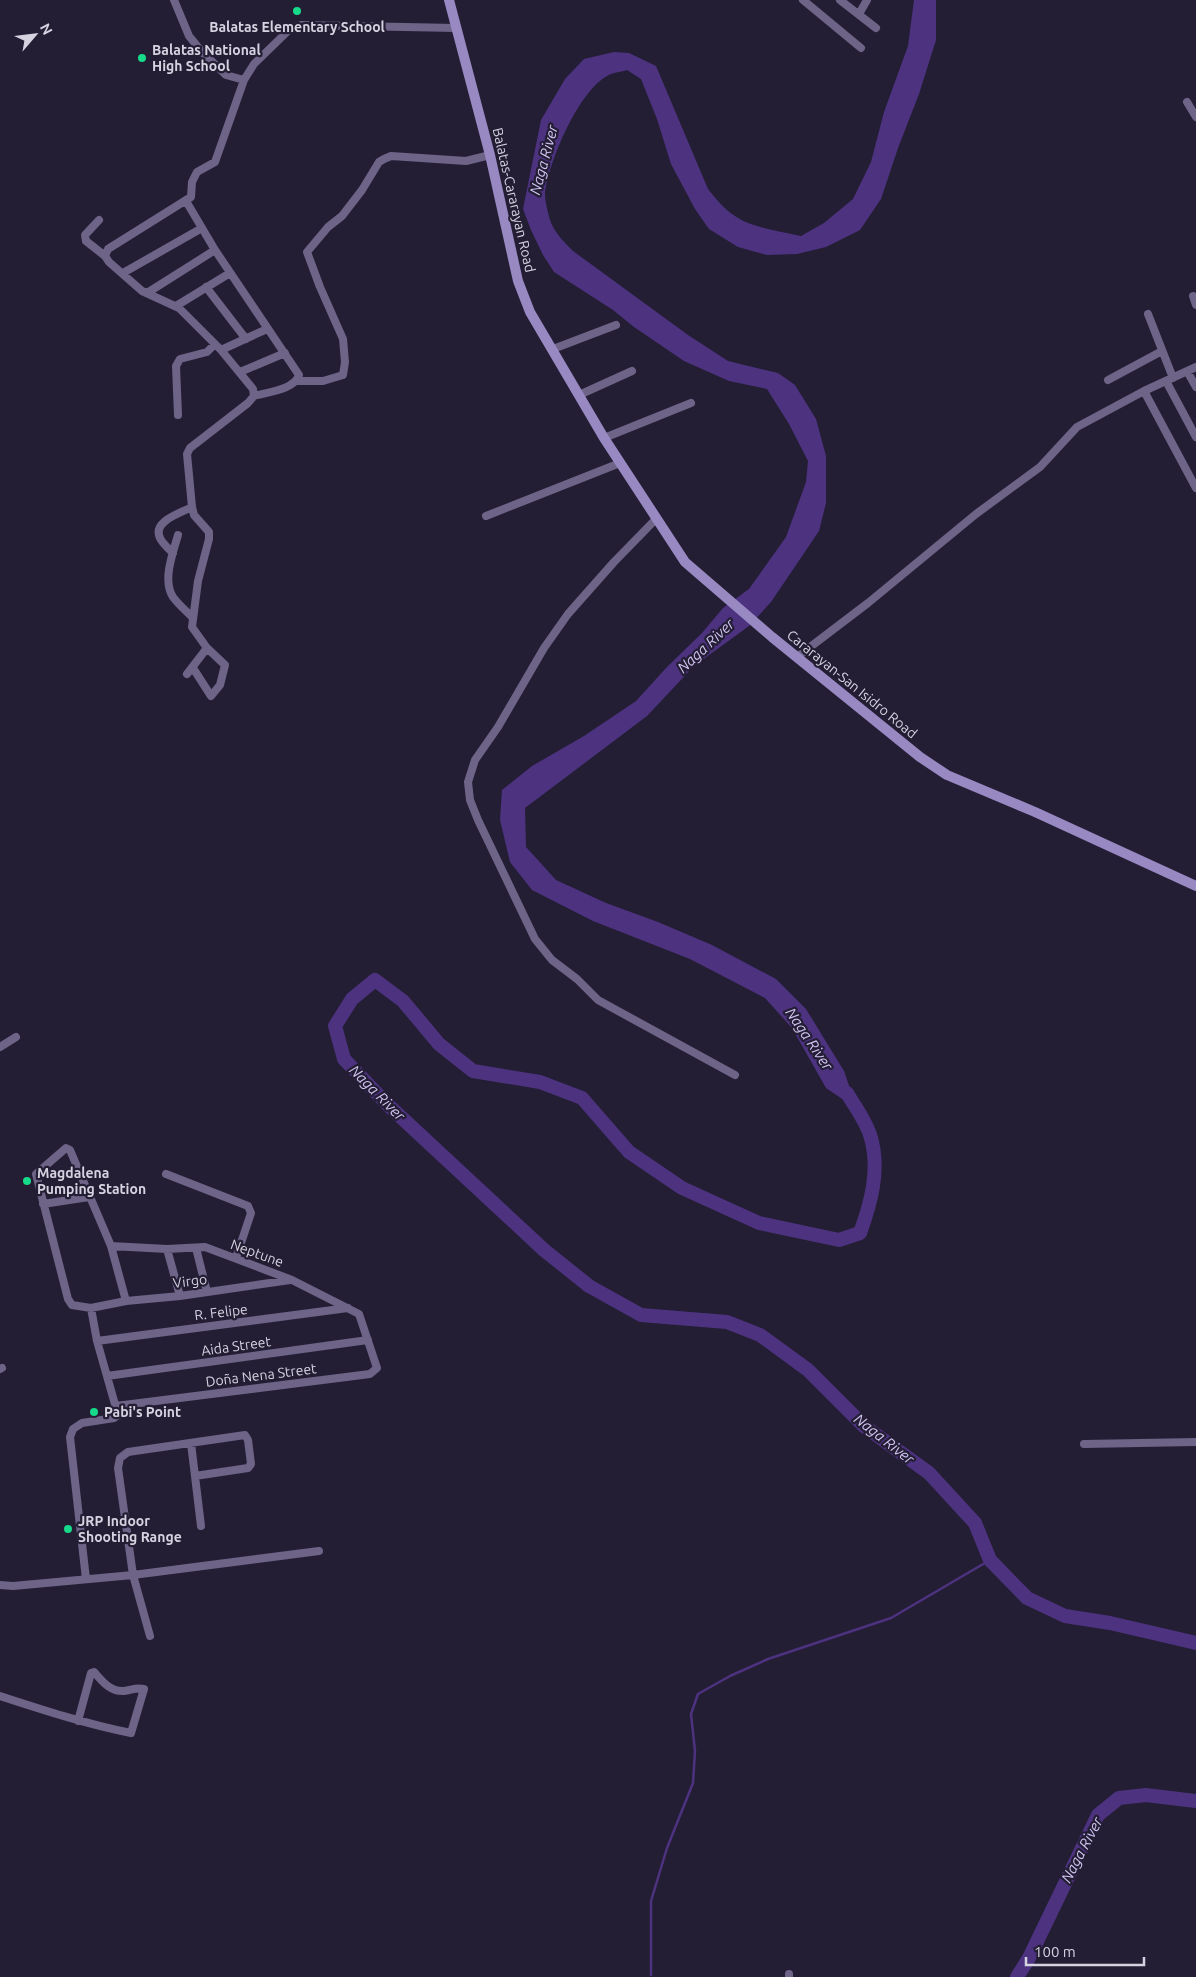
<svg xmlns="http://www.w3.org/2000/svg" width="1196" height="1977" font-family="Ubuntu,sans-serif">
<rect width="100%" height="100%" fill="#241e34"/>
<path fill="#4d3280" d="M914,0h22v40l-17,54 -21,54 -17,51 -21,31 -34,17 -29,7 -30,1 -29,-8 -29,-18 -14,-20 -24,-45 -14,-45 -16,-40 -14,-9c-6,2 -13,2 -18,5 -30,14 -61,88 -64,119 0,7 3,19 5,26 4,12 14,22 23,31l115,84 40,26 50,12 17,12 21,34 10,37v47l-7,28 -48,71 -22,24 -55,40 -47,50 -122,92 1,39 30,33 50,23 52,19 54,23 64,34 30,30 38,62 13,38 -31,-21 -34,-60 -27,-30 -75,-39 -97,-38 -61,-31 -22,-28 -10,-42 2,-30 30,-24 52,-30 52,-35 31,-34 35,-34 21,-25 26,-19 37,-52 20,-55 2,-21 -19,-37 -22,-35 -38,-8 -45,-20 -50,-34 -21,-17 -59,-38 -11,-17 -12,-25 -8,-21 18,-89 24,-41 19,-20 30,-7 15,1 27,13 52,123c8,10 16,20 27,27 14,11 48,16 66,20l23,-13 29,-24 18,-37 13,-50 24,-66z"/>
<g fill="none" stroke-linecap="round" stroke-linejoin="round">
<path stroke="#4d3280" stroke-width="2.5" d="M651,1975v-74l16,-53 26,-65 2,-32 -4,-37 7,-20 32,-18 38,-17 123,-41 99,-58"/>
<path stroke="#4d3280" stroke-width="14" d="M847,1093c8,14 20,29 24,45 9,32 0,65 -11,95l-21,7 -80,-17 -77,-35 -53,-36 -47,-54 -42,-16 -67,-11 -34,-27 -36,-43 -28,-21 -23,19 -17,27 9,33 44,46 156,145 45,36 52,29 86,7 33,13 48,35 56,56 65,47 46,50 15,37 37,38 38,18 45,7 86,20
M1017,1977l12,-19 69,-143 21,-17 27,-3 50,6"/>
<path stroke="#6d6488" stroke-width="8" d="M174,0l15,36 13,16 24,23 18,5
M803,0l58,48
M840,0l36,28
M859,14l8,-14
M1187,102l9,15
M186,201l29,49 84,125c-5,15 -31,17 -45,21
M99,220l-14,15 1,6 19,15
M123,273l79,-45
M206,287l40,52
M147,293l68,-43
M1193,296l3,9
M176,306l54,-33
M1148,314l25,64
M553,349l63,-24
M221,350l46,-21
M1196,367l-52,24 52,97
M1187,371l9,16
M240,372l45,-19
M1108,380l54,-29
M297,381h26l20,-6 2,-13 -2,-23 -23,-52 -13,-35 21,-25 14,-11 20,-26 17,-28 5,-3 7,-3 75,5 24,-6
M1166,381l30,56
M579,395l53,-24
M178,415l-2,-49 4,-7 27,-7 8,-8
M604,438l87,-35
M486,516l134,-53
M656,519l-42,43 -46,52 -24,34 -46,79 -23,33 -7,22 2,18 8,20 57,119 17,21 25,19 21,21 137,75
M178,535c-5,18 -16,45 -5,62 5,7 13,14 19,20
M173,553c-4,-4 -11,-10 -13,-15 -8,-17 21,-25 32,-31
M797,657l71,-54 108,-89 64,-47 37,-40 67,-36
M193,668l18,28 9,-11 5,-20 -18,-17
M187,674l20,-26 -15,-21 6,-46 11,-42v-7l-15,-17 -2,-8 -5,-53 3,-6 58,-45 6,-7 -1,-7 -32,-39 -42,-42 -37,-17 -33,-29 -4,-6 3,-7 83,-52 1,-15 5,-10 18,-10 29,-82 10,-16 36,-35 11,-4 155,3
M0,1047l16,-10
M166,1174l82,32 3,7 -15,45
M43,1204l46,-7
M111,1246l56,3 38,-2 87,33 67,34 18,54 -7,6 -254,32
M196,1248l11,44
M167,1249l13,47
M126,1301l-15,-55 -41,-96 -4,-2 -30,26 32,125 4,6 19,3 35,-7 54,-5 110,-16
M97,1341l251,-33
M0,1369l2,-1
M107,1376l261,-36
M191,1443l10,83
M1084,1444l112,-2
M86,1579l-16,-142 3,-8 9,-6 32,-5 4,-3 -21,-74 -6,-33
M0,1585l13,1 120,-11 186,-24
M150,1636l-17,-61 -15,-107 2,-10 8,-6 117,-17 3,5 3,24 -3,4 -53,8
M0,1696c43,14 86,28 131,37l13,-44c-8,-2 -12,1 -20,2 -14,1 -22,-10 -30,-19l-3,1 -13,48
M789,1974v3"/>
<path stroke="#9889c3" stroke-width="10" d="M449,0l41,155 28,126 12,31 74,126 81,124 87,75 148,120 27,18 88,37 161,74"/>
</g>
<g fill="#16d989" stroke="#241e34" stroke-width="2">
<circle cx="297" cy="11" r="5"/>
<circle cx="142" cy="58" r="5"/>
<circle cx="27" cy="1181" r="5"/>
<circle cx="94" cy="1412" r="5"/>
<circle cx="68" cy="1529" r="5"/>
</g>
<g text-anchor="middle" stroke-width="4.5" stroke-linejoin="round" paint-order="stroke">
<g font-size="14" font-weight="bold" fill="#d6d3e1" stroke="#241e34" text-anchor="start">
<text x="297" y="32" text-anchor="middle">Balatas Elementary School</text>
<text x="152" y="55">Balatas National<tspan x="152" dy="16">High School</tspan></text>
<text x="37" y="1178">Magdalena<tspan x="37" dy="16">Pumping Station</tspan></text>
<text x="104" y="1417">Pabi's Point</text>
<text x="78" y="1526">JRP Indoor<tspan x="78" dy="16">Shooting Range</tspan></text>
</g>
<g font-size="14" fill="#d6d3e1" stroke="#241e34">
<text transform="translate(514 200) rotate(77)" y="5">Balatas-Cararayan Road</text>
<text transform="translate(852 684) rotate(39)" y="5">Cararayan-San Isidro Road</text>
<text transform="translate(257 1253) rotate(20)" y="5">Neptune</text>
<text transform="translate(190 1281) rotate(-7)" y="5">Virgo</text>
<text transform="translate(221 1312) rotate(-7)" y="5">R. Felipe</text>
<text transform="translate(236 1346) rotate(-8)" y="5">Aida Street</text>
<text transform="translate(261 1375) rotate(-7)" y="5">Doña Nena Street</text>
</g>
<g font-size="15" font-style="italic" fill="#cfc4f1" stroke="#241e34">
<text transform="translate(544 160) rotate(-75)" y="5">Naga River</text>
<text transform="translate(706 646) rotate(-43)" y="5">Naga River</text>
<text transform="translate(809 1039) rotate(56)" y="5">Naga River</text>
<text transform="translate(377 1093) rotate(45)" y="5">Naga River</text>
<text transform="translate(884 1439) rotate(38)" y="5">Naga River</text>
<text transform="translate(1082 1850) rotate(-62)" y="5">Naga River</text>
</g>
</g>
<g transform="translate(35 35) rotate(62)" stroke="#241e34" stroke-width="4" paint-order="stroke">
<path d="M0-4L9 19L0 12L-9 19Z" fill="#d6d3e1"/>
<text y="-8" font-size="14" font-weight="bold" text-anchor="middle" fill="#d6d3e1">N</text>
</g>
<path d="M1026 1957v8h118v-8" fill="none" stroke="#d6d3e1" stroke-width="2.5"/>
<text x="1034" y="1957" font-size="15" fill="#d6d3e1" stroke="#241e34" stroke-width="4" paint-order="stroke">100 m</text>
</svg>
